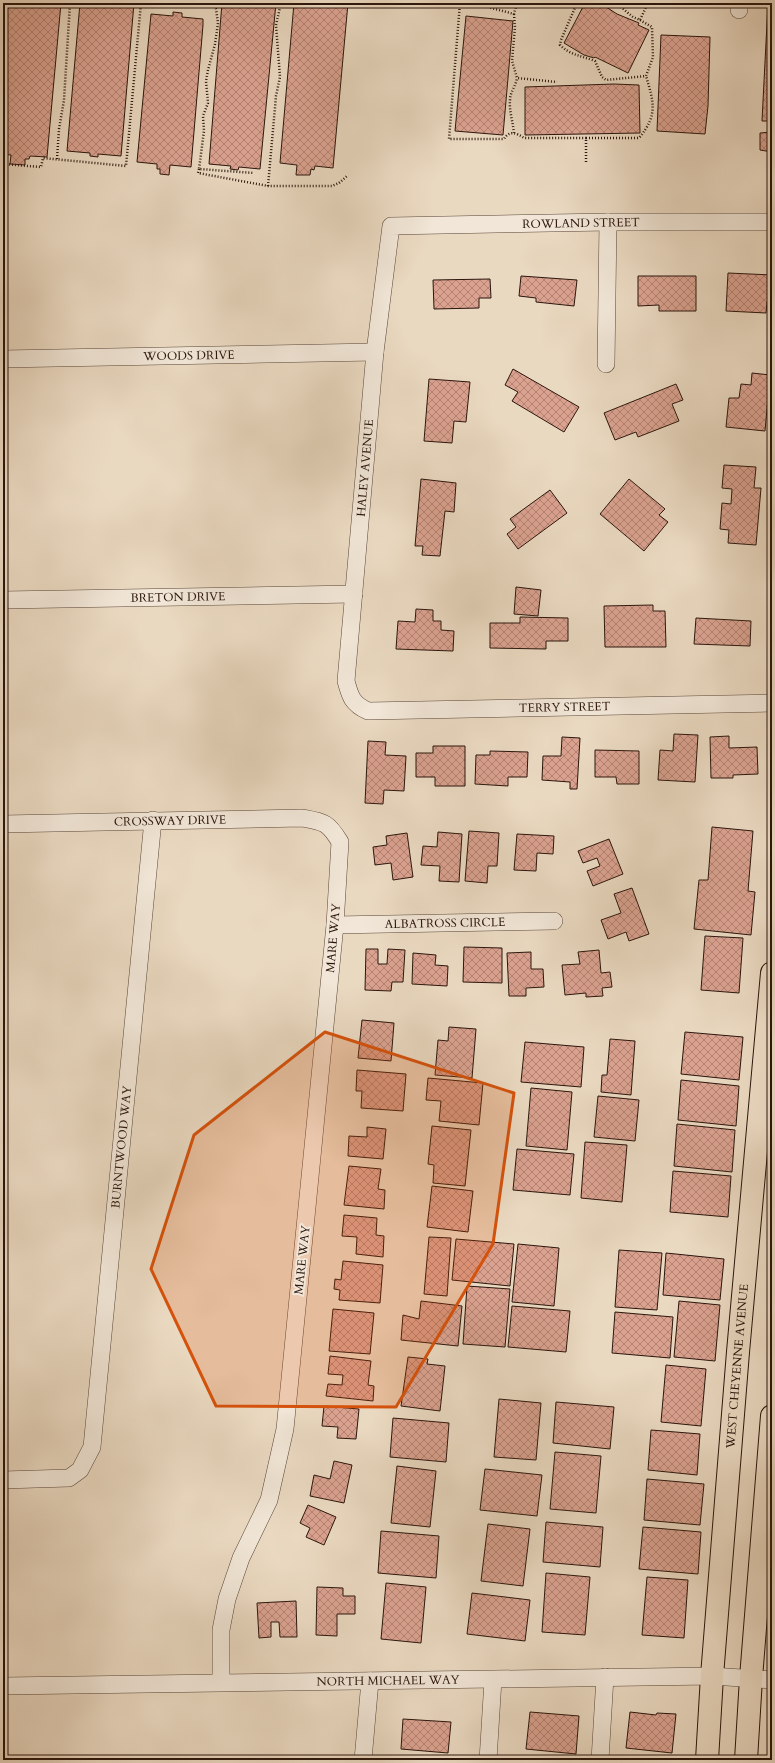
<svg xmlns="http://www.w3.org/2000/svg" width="775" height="1763" font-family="Cardo,serif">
<defs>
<pattern id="building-cross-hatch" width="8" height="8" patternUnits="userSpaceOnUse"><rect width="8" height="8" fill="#dba290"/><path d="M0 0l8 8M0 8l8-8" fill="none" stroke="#b28374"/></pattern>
</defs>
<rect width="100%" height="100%" fill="#ead9c1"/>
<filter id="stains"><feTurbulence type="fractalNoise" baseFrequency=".005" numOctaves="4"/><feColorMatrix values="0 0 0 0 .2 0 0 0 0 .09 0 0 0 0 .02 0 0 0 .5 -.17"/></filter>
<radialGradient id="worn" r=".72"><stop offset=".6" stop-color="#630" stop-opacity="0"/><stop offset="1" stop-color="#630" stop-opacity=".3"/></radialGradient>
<path fill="url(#building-cross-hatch)" stroke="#2a150c" d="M7,3h54l-14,154 -17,-1 -1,3h-4v6l-15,-1 1,-9 -8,-1v-97z
M80,3h54l-13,153 -23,-2v3l-8,-1v-3l-23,-2z
M222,3h54l-16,166 -21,-2 -1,3 -8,-1 1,-3 -22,-2z
M294,3h54l-15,165 -18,-2 -1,4 -3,-1 -1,6h-14l1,-10 -17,-2z
M585,3h15l17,11 22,9 -1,2 11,5 -21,43 -33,-16 -1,1 -10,-3 -20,-12z
M768,3h4v118h-10z
M173,12l9,1v4l21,2v6l-12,142 -21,-2 -1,10 -9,-1v-5h-3v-5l-20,-2 14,-148 22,2z
M466,16l47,5 -10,114 -48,-4z
M661,35l49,2 -2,69 -3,28 -48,-3z
M614,84l25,1 1,48 -115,2v-48z
M772,132v20l-12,-2v-17z
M728,273l44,2v27h-5l-1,11 -40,-2z
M521,276l56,4 -3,26 -38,-4v-4l-17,-2z
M638,276h58v35h-37v-6l-21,1z
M490,279l1,19h-12v10l-45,1 -1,-29z
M513,369l66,38 -15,25 -52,-31 6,-9 -13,-7z
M752,373l18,2 -5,56 -39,-4 3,-29h10l2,-14 10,1z
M429,379l41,3 -4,40 -12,-1 -2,22 -28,-2z
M676,384l7,16 -11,4 7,17 -41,16 -2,-5 -21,8 -11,-27z
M724,465l32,2 -2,21h7l-5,57 -28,-2 1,-13 -9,-1 2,-26 9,1 1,-15 -10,-1z
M421,479l35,4 -2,29 -9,-1 -5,45 -18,-1 1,-9h-8z
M629,479l36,30 -6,6 9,7 -24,29 -44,-37z
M550,490l17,23 -49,36 -11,-15 9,-7 -6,-8z
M516,587l25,3 -3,26 -24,-2z
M653,605v6h12l1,36h-61l-1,-41z
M416,609l17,1v11h8v9l13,1 -1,20 -57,-2 2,-28 17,1z
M520,617l48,1v23h-22v8l-56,-1v-25h30z
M696,618l55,3 -1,25 -56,-2z
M674,734l24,1 -3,47 -37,-2 2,-30 13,1z
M729,736v12l28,-1 1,27 -25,1v3h-22l-1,-41z
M562,737l18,1 -3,51h-7v-7l-28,-2 1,-24h18z
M368,741l18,1 -1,13 21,1 -2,35 -20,-1 -1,14 -18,-1z
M433,746h32v40h-30v-9h-19v-24h17z
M595,750l44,1v33h-22l-1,-7h-21z
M490,751l38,1 -1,25h-19v9l-33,-2 1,-29h14z
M712,827l41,4 -5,60 7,1 -4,43 -57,-6 5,-49h9z
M469,831l30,2 -2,33h-9l-1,17 -22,-2z
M438,832l24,2 -3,48 -20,-1 1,-15 -19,-1 2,-19 14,1z
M407,833l6,44 -20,3 -2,-17 -16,2 -2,-18 14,-2 -1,-9z
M517,834l37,2 -1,18 -16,-1 -1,18 -22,-1z
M609,839l14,35 -30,12 -6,-15 13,-5 -3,-8 -14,5 -5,-12z
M632,888l17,46 -20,7 -3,-9 -18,7 -7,-19 20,-7 -7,-19z
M705,936l38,2 -4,55 -38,-3z
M464,947l38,1v35l-39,-1z
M366,949h12v15h9l1,-15 17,1 -2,32h-11l-1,9 -26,-1z
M599,950l2,23 9,-1 2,15 -10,1 1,8 -17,1v-4l-21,2 -3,-30 18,-1 -2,-12z
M531,952v17h12l1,18 -18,1v8h-17l-2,-43z
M413,953l23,2 -1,10 13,1 -1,20 -35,-2z
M362,1020l32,3 -3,38 -33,-3z
M449,1027l27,2 -4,49 -37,-3 3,-35 10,1z
M685,1032l58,5 -4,43 -58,-6z
M610,1039l25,2 -4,54 -30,-3 1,-17h5z
M525,1042l59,5 -3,40 -60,-5z
M357,1070l49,4 -3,37 -42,-3 1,-17h-6z
M428,1078l55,5 -4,42 -40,-4 2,-20 -15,-1z
M681,1080l58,6 -3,40 -58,-6z
M531,1088l41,4 -5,58 -41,-4z
M598,1096l41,4 -4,41 -41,-4z
M677,1124l58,6 -3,42 -58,-6z
M432,1126l39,4 -6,56 -32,-3 1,-18 -6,-1z
M367,1127l19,2 -3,30 -35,-3 1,-20 18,1z
M585,1142l42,3 -5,57 -41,-4z
M517,1149l57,5 -4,41 -57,-5z
M349,1166l32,3 -3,20 7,1 -1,19 -40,-4z
M673,1171l58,5 -3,41 -58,-5z
M432,1186l41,5 -5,41 -41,-5z
M344,1215l33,3 -1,17 8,1 -1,21 -27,-3 1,-17 -15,-1z
M429,1237l22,1 -4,58 -23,-2z
M456,1239l58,5 -4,42 -58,-6z
M518,1244l41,4 -5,58 -42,-4z
M619,1250l43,3 -5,57 -42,-3z
M666,1253l58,6 -4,41 -57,-5z
M343,1261l40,4 -3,38 -41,-3 1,-10 -6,-1 1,-10 6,1z
M467,1286l43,3 -5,58 -42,-3z
M421,1301l41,5 -4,40 -57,-6 2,-25 16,4z
M679,1301l41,4 -5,56 -41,-4z
M512,1306l58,5 -4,41 -58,-5z
M333,1309l41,4 -4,41 -41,-3z
M615,1312l58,5 -3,41 -58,-5z
M330,1356l41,5 -3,24 6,1 -1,15 -47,-5 2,-12 14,1 1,-10 -15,-1z
M408,1357l20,2 -1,5 18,2 -5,45 -39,-5z
M666,1365l40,4 -5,57 -40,-4z
M499,1399l42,4 -5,57 -42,-3z
M556,1402l58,5 -4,42 -57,-6z
M324,1406l35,3 -3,30 -19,-1 1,-11 -16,-1z
M393,1418l56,5 -3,39 -56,-5z
M651,1430l49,4 -3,41 -49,-5z
M555,1452l46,4 -5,57 -46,-4z
M334,1461l18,4 -8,38 -34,-7 4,-21 16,4z
M397,1466l39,5 -6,56 -39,-4z
M485,1469l57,6 -5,41 -57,-6z
M647,1479l57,5 -4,41 -56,-5z
M308,1505l28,12 -12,28 -18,-8 4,-9 -10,-5z
M546,1522l57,5 -3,40 -57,-5z
M488,1524l42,5 -7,57 -42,-5z
M643,1527l58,5 -3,42 -59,-5z
M381,1531l58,5 -3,42 -58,-5z
M546,1573l44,4 -5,58 -43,-3z
M647,1577l41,3 -4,58 -42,-3z
M386,1583l40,4 -5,56 -40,-4z
M317,1587l26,1v8h12v18h-18v22l-21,-1z
M472,1593l58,7 -5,41 -58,-7z
M296,1601l1,36h-17l-1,-15h-8v15l-12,1 -2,-35z
M530,1712l49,4 -3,38 -50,-5z
M630,1712l26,3 1,-2 19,1 -4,39 -46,-5z
M403,1719l48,3 -3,31 -47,-4z
M626,1758l26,2h-26z"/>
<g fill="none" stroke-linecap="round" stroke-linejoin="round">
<defs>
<g id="minor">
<path d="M739,10v-7"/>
<path id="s1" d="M772,222h-164l-217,4 -16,126 -29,329c4,15 6,23 22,30l404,-8"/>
<path id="s2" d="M3,359l372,-7"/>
<path d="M606,364l2,-142"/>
<path id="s3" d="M3,600l351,-6"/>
<path id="s4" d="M3,824l299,-6c22,4 26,4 38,24l-5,83 -50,504 -16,71 -28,58 -14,41 -6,31v52"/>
<path id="s5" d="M335,925l219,-4"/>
<path id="s6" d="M3,1480l66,-2 11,-8 12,-23 61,-627"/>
<path id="s7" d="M3,1686l709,-10 60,4"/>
<path d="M363,1760l7,-79"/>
<path d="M488,1760l5,-80"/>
<path d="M600,1760l5,-83"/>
</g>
<g id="major">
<path id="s8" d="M707,1760l5,-84 26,-324 34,-379"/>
<path d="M746,1760l5,-82 21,-262"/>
</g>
</defs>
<use href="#minor" stroke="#5a4639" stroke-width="18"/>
<use href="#major" stroke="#2a150c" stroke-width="24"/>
<path stroke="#2a150c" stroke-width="2.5" stroke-dasharray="1 2" stroke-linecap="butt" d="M213,3l3,6 2,14 -3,21 -7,26 -2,11 2,22 -5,13 1,15 -5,38 55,4
M460,3l-11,136h55c5,-9 13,-6 20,-1h62
M473,3l41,11 3,-11
M577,3l-16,37 -1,5c10,10 22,11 35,16l7,16 4,3 40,-4 7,-19 -1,-30 -12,-7
M616,3l17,14 7,3 8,-17
M157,4l40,2 6,-1 3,-2
M514,14l1,13 -3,34 5,17 40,4
M514,133c-1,-11 -5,-22 -4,-33 0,-8 6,-14 7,-22
M57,159l2,-30 5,-29 6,-97
M586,162v-24h53c19,-23 15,-35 7,-62
M3,164l38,3 2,-9 83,8 15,-163
M199,169l-1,4 70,13h64l7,-3 8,-7
M268,186l8,-90 4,-19 -4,-52 5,-22"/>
<use href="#minor" stroke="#f1e6d7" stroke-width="17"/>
<use href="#major" stroke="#ead9c1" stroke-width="22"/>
</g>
<path fill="#d5520c" fill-opacity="0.2" stroke="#d5520c" stroke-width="3" stroke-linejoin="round" d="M325,1032l189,61 -21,151 -97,163 -180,-1 -65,-137 43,-134z"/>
<g text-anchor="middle" stroke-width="4" stroke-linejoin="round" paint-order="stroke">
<g font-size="12" fill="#2a150c" stroke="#f1e6d7">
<text transform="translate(581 223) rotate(-1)" y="4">ROWLAND STREET</text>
<text dy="4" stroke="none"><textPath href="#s2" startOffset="186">WOODS DRIVE</textPath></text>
<text transform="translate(365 468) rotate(-85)" y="4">HALEY AVENUE</text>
<text dy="4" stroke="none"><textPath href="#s3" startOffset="175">BRETON DRIVE</textPath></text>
<text dy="4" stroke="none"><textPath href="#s1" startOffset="1074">TERRY STREET</textPath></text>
<text dy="4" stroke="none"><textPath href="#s4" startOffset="167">CROSSWAY DRIVE</textPath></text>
<text dy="4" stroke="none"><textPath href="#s5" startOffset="110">ALBATROSS CIRCLE</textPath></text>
<text transform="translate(333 938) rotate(-85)" y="4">MARE WAY</text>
<text dy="4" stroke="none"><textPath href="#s6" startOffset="407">BURNTWOOD WAY</textPath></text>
<text transform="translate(302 1260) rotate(-84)" y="4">MARE WAY</text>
<text dy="4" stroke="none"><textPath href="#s8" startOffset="395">WEST CHEYENNE AVENUE</textPath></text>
<text dy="4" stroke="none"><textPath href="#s7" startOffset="385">NORTH MICHAEL WAY</textPath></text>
</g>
</g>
<rect width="775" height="1763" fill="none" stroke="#ead9c1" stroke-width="16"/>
<rect x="4" y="4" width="767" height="1755" fill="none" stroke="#2a150c" stroke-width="2"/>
<rect x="8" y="8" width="759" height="1747" fill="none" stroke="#2a150c"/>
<rect width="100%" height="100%" filter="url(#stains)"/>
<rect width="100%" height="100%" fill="url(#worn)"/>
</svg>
